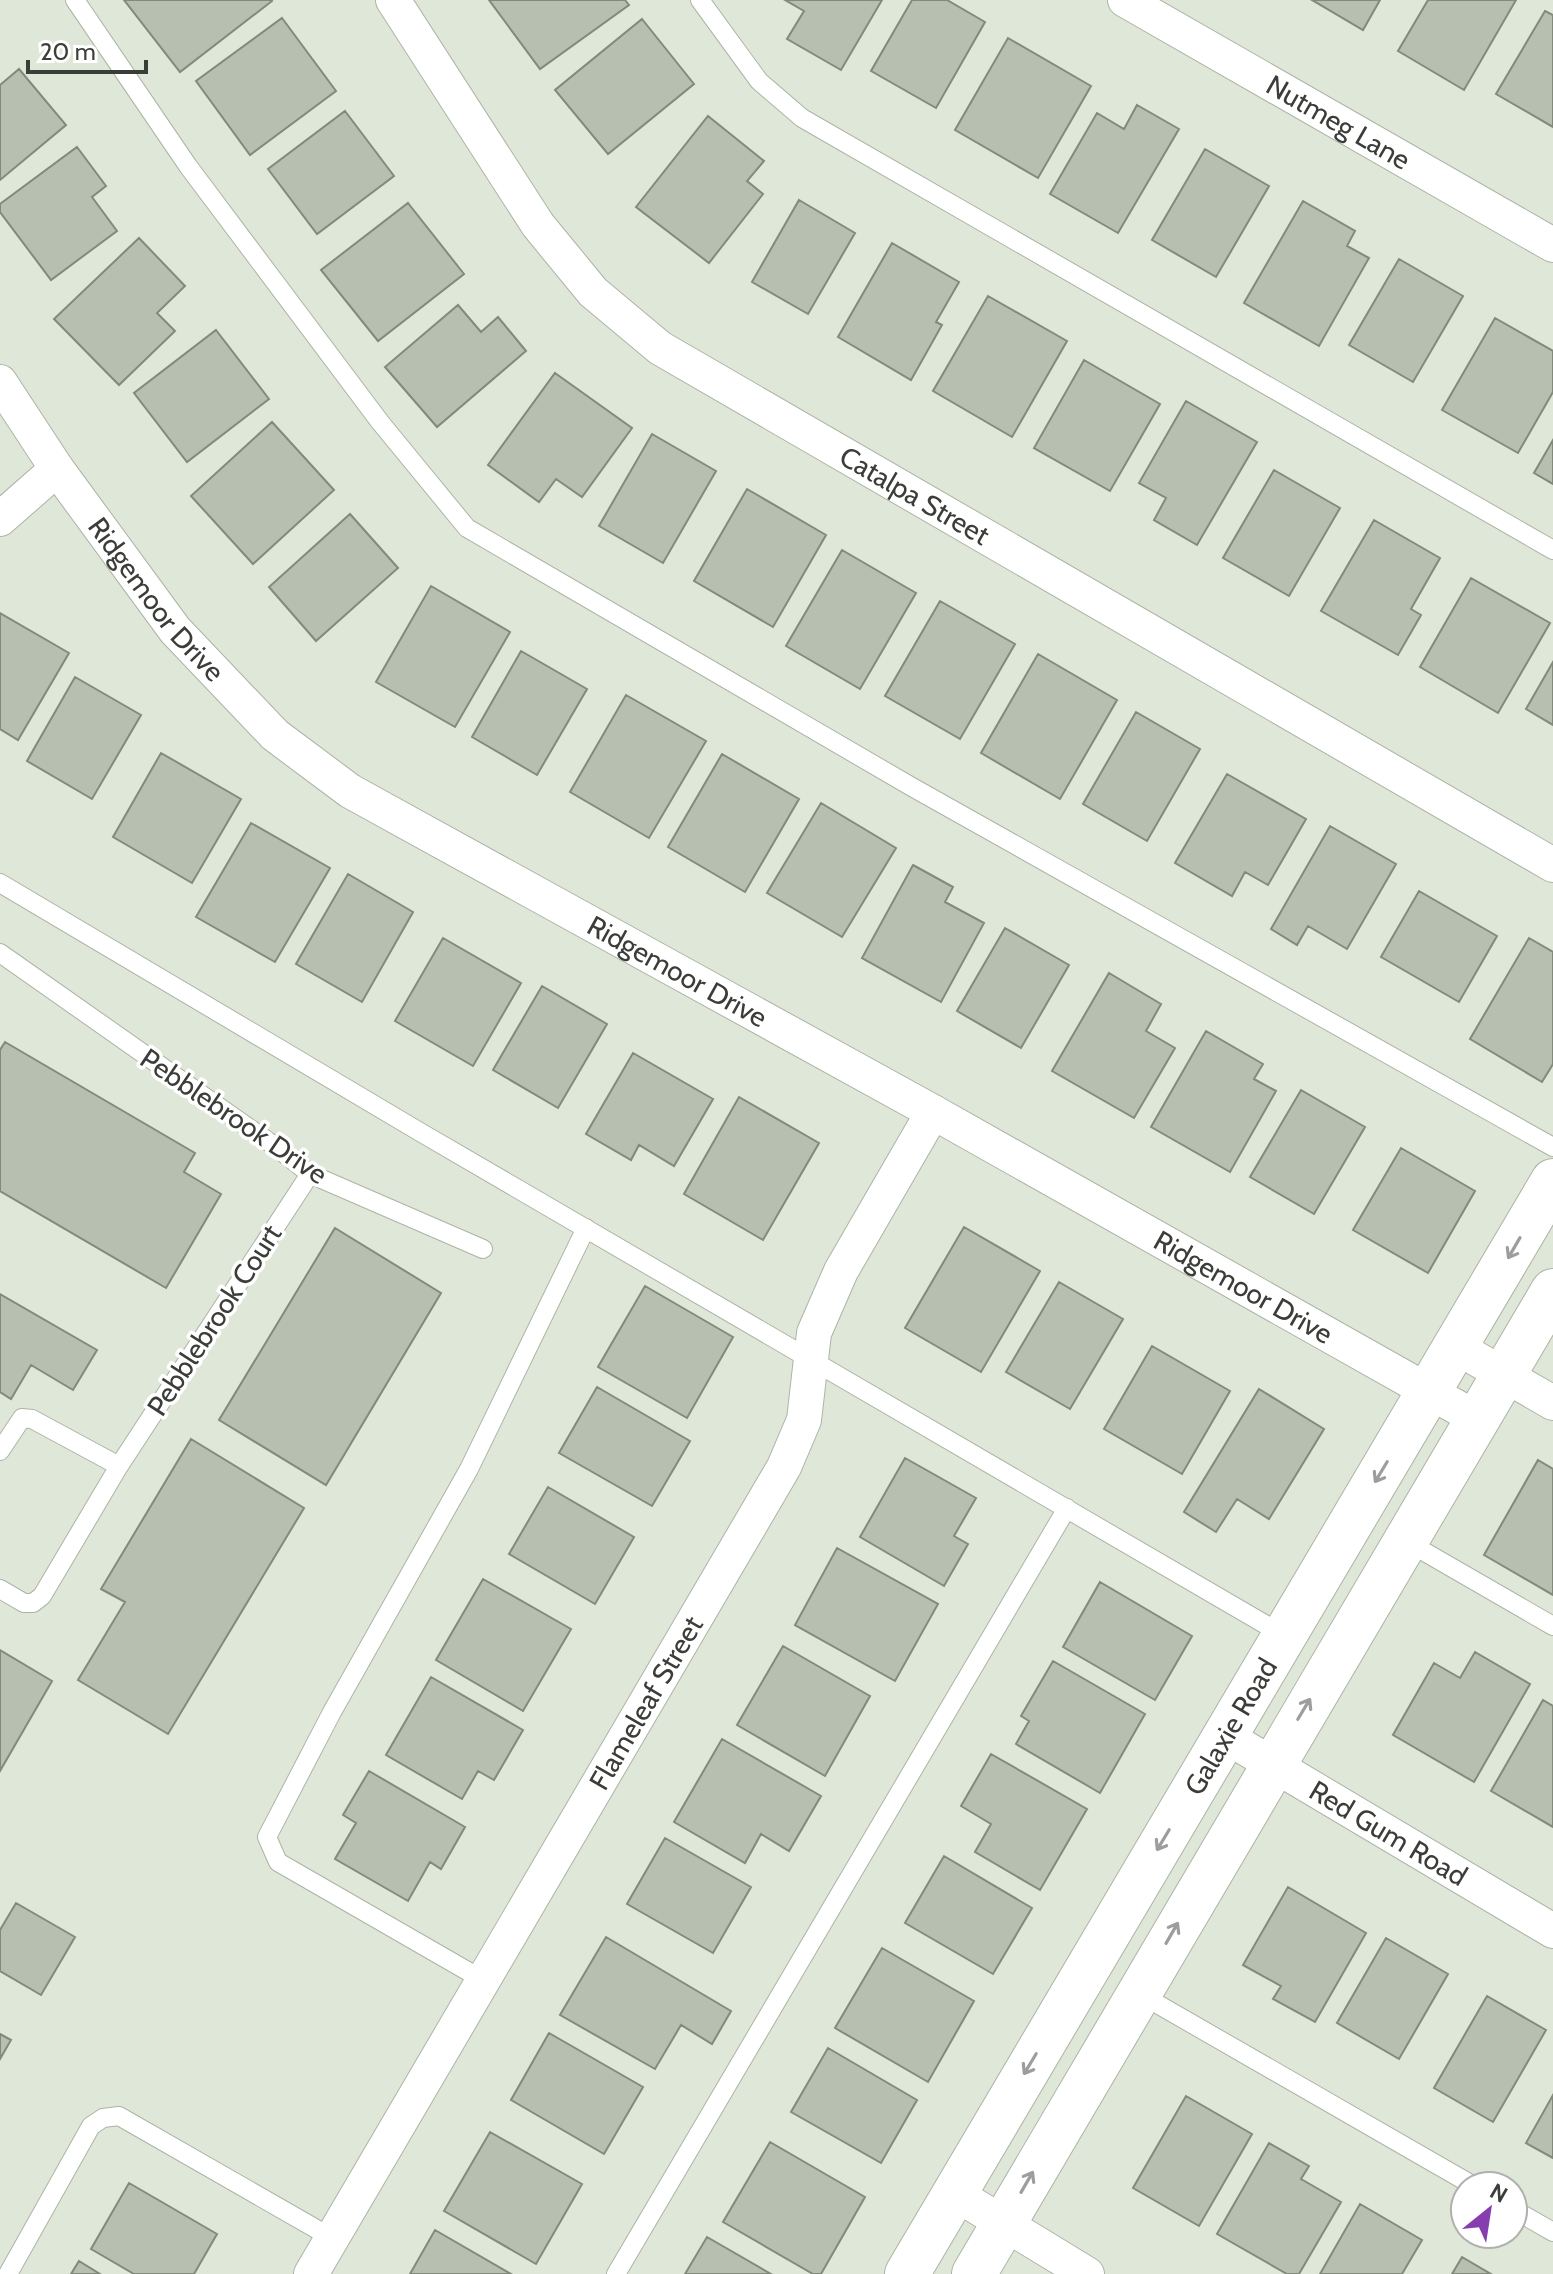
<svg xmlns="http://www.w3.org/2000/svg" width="1553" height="2274" font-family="Cabin,sans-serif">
<rect width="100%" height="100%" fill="#dfe7d8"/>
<path fill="#b7bfb0" stroke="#828a7c" stroke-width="2" d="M124,0h147l1,1 -92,71z
M489,0h136l4,5 -89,64z
M785,0h97l-41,70 -54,-31 17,-28z
M912,0h35l38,22 -49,86 -65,-37z
M1312,0h68l-17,30z
M1428,0h88l-52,90 -66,-39z
M1545,11l8,4v112l-57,-33z
M282,18l54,73 -86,64 -54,-74z
M642,19l52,65 -86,70 -53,-64z
M1008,38l83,48 -53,92 -83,-48z
M19,69l47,56 -66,55v-95z
M1137,105l42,24 -61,104 -68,-39 47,-81 27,16z
M345,111l49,65 -77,58 -49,-65z
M708,116l56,45 -17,20 16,13 -54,69 -73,-56z
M77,147l29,39 -14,11 25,34 -66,49 -51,-68v-8z
M1205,149l64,37 -53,91 -64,-37z
M799,200l56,33 -47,81 -56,-32z
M1303,201l52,30 -8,15 22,12 -50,88 -75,-43z
M408,203l56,71 -86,67 -57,-71z
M139,238l46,48 -28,27 18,18 -56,54 -65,-66z
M892,243l67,39 -23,40 6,3 -31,55 -73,-43z
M1399,259l64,37 -50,86 -64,-37z
M988,296l79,45 -55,96 -79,-46z
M458,305l23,27 17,-15 28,34 -89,76 -52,-60z
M1495,318l58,33v41l-35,61 -76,-43z
M216,330l53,69 -82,63 -53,-69z
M1084,360l76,44 -50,87 -76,-43z
M555,373l77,55 -50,69 -26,-18 -17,23 -51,-37z
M1186,401l71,41 -60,103 -43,-25 12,-22 -27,-15z
M272,422l62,68 -81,74 -62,-68z
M652,434l64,37 -53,92 -64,-37z
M1553,440v44l-19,-11z
M1274,470l66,38 -51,88 -66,-38z
M747,489l79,46 -53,92 -79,-46z
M350,514l48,54 -82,73 -47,-54z
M1374,520l66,38 -29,51 10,6 -23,40 -77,-44z
M842,550l74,43 -56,96 -74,-43z
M1471,578l79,45 -52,90 -78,-46z
M431,586l79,46 -55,95 -79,-45z
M940,601l75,43 -55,95 -75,-43z
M0,613l69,40 -51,87 -18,-11z
M521,651l66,38 -50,86 -65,-38z
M1038,654l79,46 -57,99 -79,-46z
M1553,662v63l-27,-16z
M75,677l66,38 -49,84 -65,-38z
M626,695l80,46 -57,97 -79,-46z
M1136,712l64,37 -53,92 -64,-37z
M161,753l80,46 -49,84 -79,-46z
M722,754l77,45 -54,93 -77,-45z
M1227,774l79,45 -38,66 -23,-13 -13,24 -57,-33z
M821,803l75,45 -54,89 -75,-44z
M251,823l79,45 -55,94 -79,-45z
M1330,826l66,38 -49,85 -39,-23 -11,19 -26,-16z
M913,865l40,22 -8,15 39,21 -43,79 -79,-44z
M348,874l65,38 -51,90 -66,-38z
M1419,891l78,45 -38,66 -78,-45z
M1005,928l64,37 -48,83 -64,-37z
M443,938l78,45 -48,83 -78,-45z
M1529,938l24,14v112l-11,18 -72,-43z
M1109,973l52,31 -15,27 29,17 -41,70 -82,-47z
M542,986l65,38 -49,84 -65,-38z
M1206,1031l57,33 -9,15 22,12 -46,81 -79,-45z
M5,1042l190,111 -11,19 37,22 -55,94 -166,-97v-141z
M633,1053l80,46 -39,67 -35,-21 -8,15 -45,-26z
M1301,1090l64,37 -51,87 -64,-37z
M739,1097l80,46 -56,97 -79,-46z
M1401,1148l74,43 -47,82 -75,-43z
M964,1227l76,44 -59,101 -76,-44z
M335,1228l106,65 -115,192 -107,-65z
M1059,1282l64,37 -53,90 -64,-37z
M645,1286l88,51 -46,81 -89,-51z
M0,1294l97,56 -24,40 -42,-25 -20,34 -11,-7z
M1152,1346l78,45 -48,83 -78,-45z
M597,1387l93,54 -38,65 -93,-53z
M1259,1389l65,40 -55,90 -32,-20 -21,33 -32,-20z
M191,1439l113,69 -136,226 -90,-54 47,-78 -24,-13z
M905,1458l71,40 -22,38 14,8 -24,42 -84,-49z
M1538,1460l15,9v126l-69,-40z
M548,1487l86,50 -39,67 -86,-50z
M837,1548l101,56 -43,77 -100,-56z
M483,1579l88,50 -48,82 -87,-51z
M1100,1582l92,54 -37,64 -92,-53z
M783,1646l87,50 -45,80 -88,-51z
M0,1650l52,31 -52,90z
M1475,1652l55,32 -56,98 -81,-47 41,-72 26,15z
M1053,1661l92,53 -45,79 -84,-49 13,-23 -8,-5z
M431,1677l92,53 -29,50 -16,-9 -16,28 -76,-44z
M1543,1700l10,6v121l-62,-36z
M722,1739l99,57 -32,55 -28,-17 -16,29 -71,-41z
M991,1754l96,55 -47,81 -65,-38 16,-28 -30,-18z
M369,1771l96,56 -24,42 -11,-7 -22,39 -73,-42 21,-36 -13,-8z
M665,1838l86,49 -38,66 -86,-49z
M944,1856l88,52 -39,66 -88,-51z
M1288,1887l78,46 -51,89 -42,-23 8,-13 -38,-21z
M16,1903l59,34 -34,58 -41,-24v-41z
M606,1937l125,74 -19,33 -31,-19 -26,44 -95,-54z
M1386,1938l62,36 -49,85 -62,-36z
M882,1948l92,53 -46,81 -93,-54z
M1487,1996l59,34 -53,92 -59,-34z
M549,2033l94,54 -39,67 -93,-54z
M0,2034l11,6 -11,19z
M828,2048l89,52 -36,63 -90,-51z
M1553,2095v63l-27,-15z
M1186,2096l66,38 -53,92 -66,-38z
M490,2132l92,52 -46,80 -92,-53z
M770,2142l95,55 -44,77h-8l-90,-52z
M1269,2143l40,23 -8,13 40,23 -42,72h-12l-70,-40z
M129,2183l88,51 -23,40h-60l-43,-25z
M1360,2204l62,36 -20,34h-82z
M435,2230l76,44h-101z
M707,2237l64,37h-86z
M1462,2257l29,17h-39z
M79,2261l21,13h-29z"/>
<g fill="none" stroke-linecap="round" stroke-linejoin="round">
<defs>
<path id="lane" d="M75,0l113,166 192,256 87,106 445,259 641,360
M700,0l59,81 43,37 751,432
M0,883l420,249 865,504
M0,953l276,194 34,27 173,75
M0,1451l22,-33 10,1 87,47
M1404,1540l149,86
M0,1589l24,14h9l9,-7 77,-130 191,-292
M483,1980l-205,-118 -11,-25 65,-125 137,-243 117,-241
M1140,1994l334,192
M1513,2209l40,23
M8,2274l83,-148 12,-8 16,-2 213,122
M616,2274l451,-766"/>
<g id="street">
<path id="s1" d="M393,0l145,225 55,67 67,56 893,517"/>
<path id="s2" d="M1125,0l428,245"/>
<path id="s3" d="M0,382l57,87 118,161 100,105 75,56 583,321 543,306"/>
<path d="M0,519l57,-50"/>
<path d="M1456,1347l97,56"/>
<path id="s4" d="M1225,1736l328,195"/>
<path d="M954,2193l133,81"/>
<path id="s5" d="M311,2274l473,-807 20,-47 10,-87 27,-62 92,-159"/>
</g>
<g id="secondary">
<path id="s6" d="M907,2274l646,-1093"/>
<path d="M974,2274l579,-983"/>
</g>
</defs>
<use href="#lane" stroke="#acb4a5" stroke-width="20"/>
<use href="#street" stroke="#acb4a5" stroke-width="36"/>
<use href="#secondary" stroke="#acb4a5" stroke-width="46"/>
<use href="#lane" stroke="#fff" stroke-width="18"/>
<use href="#street" stroke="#fff" stroke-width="34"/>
<use href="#secondary" stroke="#fff" stroke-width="44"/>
</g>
<defs><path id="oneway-shaft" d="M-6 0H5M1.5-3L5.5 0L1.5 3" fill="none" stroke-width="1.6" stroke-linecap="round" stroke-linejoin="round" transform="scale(2)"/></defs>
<g stroke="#9c9e9c">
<use href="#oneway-shaft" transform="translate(1514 1248) rotate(120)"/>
<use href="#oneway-shaft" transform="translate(1381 1472) rotate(121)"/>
<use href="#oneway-shaft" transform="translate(1304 1709) rotate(-59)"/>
<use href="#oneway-shaft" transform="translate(1163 1840) rotate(121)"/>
<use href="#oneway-shaft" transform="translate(1172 1933) rotate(-60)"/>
<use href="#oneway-shaft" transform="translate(1030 2064) rotate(121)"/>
<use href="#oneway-shaft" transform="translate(1027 2182) rotate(-60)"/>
</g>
<g text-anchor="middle" stroke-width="7" stroke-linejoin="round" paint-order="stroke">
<g font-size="28" fill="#3a3d38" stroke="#fff">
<text dy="10" stroke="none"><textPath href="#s2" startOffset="246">Nutmeg Lane</textPath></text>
<text dy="10" stroke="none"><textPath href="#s1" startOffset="736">Catalpa Street</textPath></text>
<text dy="10" stroke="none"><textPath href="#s3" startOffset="268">Ridgemoor Drive</textPath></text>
<text dy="10" stroke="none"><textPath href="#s3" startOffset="916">Ridgemoor Drive</textPath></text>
<text transform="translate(234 1116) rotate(34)" y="10">Pebblebrook Drive</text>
<text dy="10" stroke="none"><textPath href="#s3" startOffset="1564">Ridgemoor Drive</textPath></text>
<text transform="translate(214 1320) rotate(-57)" y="10">Pebblebrook Court</text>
<text dy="10" stroke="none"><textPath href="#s5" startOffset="662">Flameleaf Street</textPath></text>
<text dy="10" stroke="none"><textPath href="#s6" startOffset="636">Galaxie Road</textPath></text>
<text dy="10" stroke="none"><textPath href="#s4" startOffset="190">Red Gum Road</textPath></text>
</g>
</g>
<g transform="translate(1489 2210) rotate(30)"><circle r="38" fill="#ffffff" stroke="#b0b1af" stroke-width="2"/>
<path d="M0-6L14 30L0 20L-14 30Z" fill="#853daf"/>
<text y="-12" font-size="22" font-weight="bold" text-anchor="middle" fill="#3a3d38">N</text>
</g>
<path d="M28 60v12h118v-12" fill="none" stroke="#3a3d38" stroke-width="4"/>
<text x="40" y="60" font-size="24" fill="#3a3d38" stroke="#ffffff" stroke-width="6" paint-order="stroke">20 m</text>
</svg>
